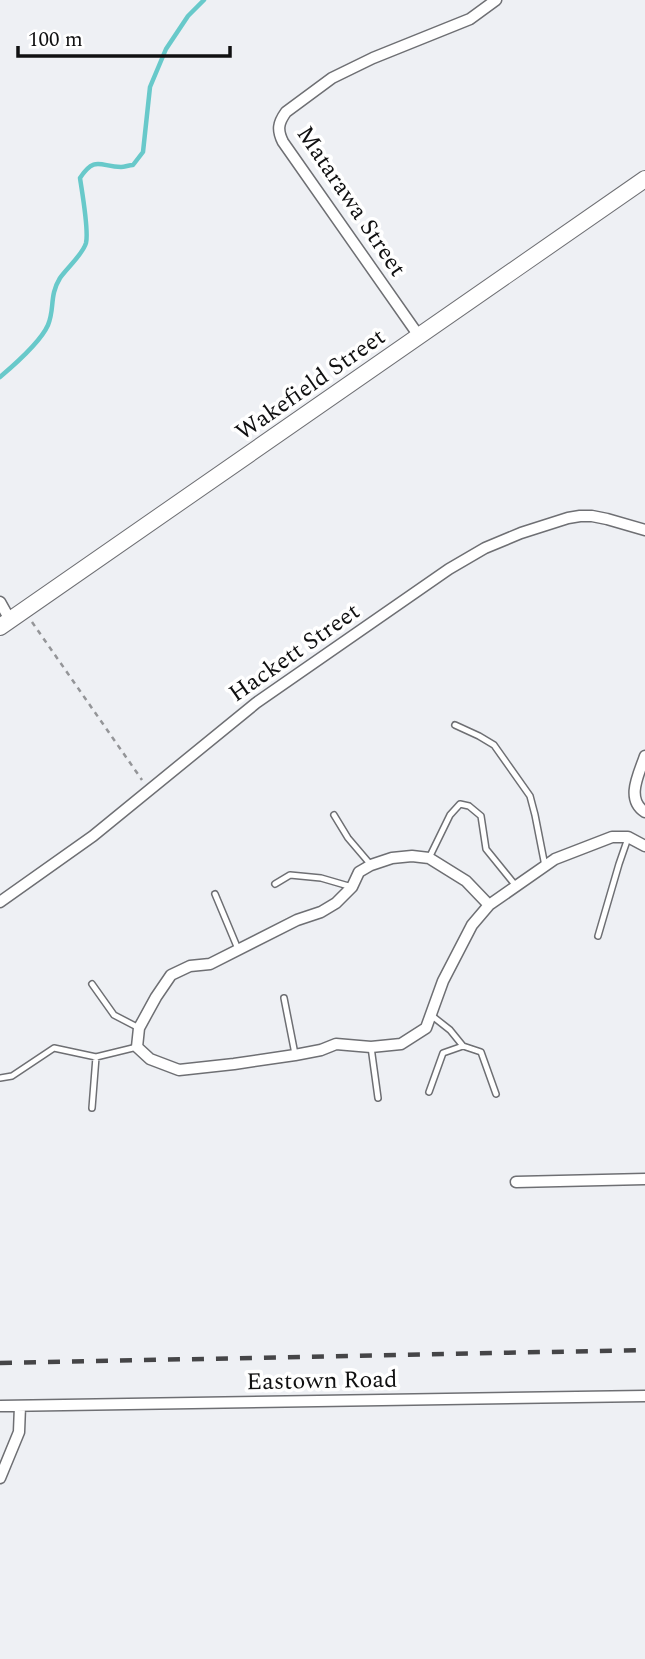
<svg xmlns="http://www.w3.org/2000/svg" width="645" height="1659" font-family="Spectral,serif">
<rect width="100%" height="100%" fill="#eef0f4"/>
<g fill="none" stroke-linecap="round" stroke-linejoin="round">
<path stroke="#68c9ca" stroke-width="4.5" d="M0,377c13,-11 41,-36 48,-52 7,-17 1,-29 12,-47 7,-10 23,-24 26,-35 3,-13 -4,-51 -6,-65 15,-23 21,-11 41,-11 4,0 8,-2 12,-2l10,-13 7,-65 16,-38 22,-33 16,-16"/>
<defs>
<path id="lane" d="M455,725l24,11 15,9 36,51 5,19 10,51
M334,815l14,23 23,27
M429,858l21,-43 10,-11 9,2 12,10 5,33 30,37
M275,884l15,-9 31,3 31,9
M215,894l23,55
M598,936l21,-72 9,-26
M92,984l22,31 25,13
M284,998l11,56
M431,1015l19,15 13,16 18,6 15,42
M371,1047l7,51
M0,1078l12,-2 42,-28 42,9 41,-10
M429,1092l14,-39 20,-7
M92,1108l4,-51"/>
<path id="street" d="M419,336l-136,-194c-6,-12 -5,-19 3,-30l46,-34 41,-20 97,-39 26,-19
M0,602l10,18
M645,756c-6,18 -20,43 0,56
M0,902l93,-66 163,-133 193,-134 36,-21 36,-15 47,-15 12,-2h12l15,3 38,11
M489,905l-23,-24 -37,-23 -17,-2 -20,2 -21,7 -12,7 -7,15 -16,16 -15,9 -24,8 -87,44 -20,2 -19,9 -15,22 -17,31 -2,19 13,12 29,11 55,-6 61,-9 26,-5 15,-6 35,3 30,-3 25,-16 17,-47 29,-56 17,-20 66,-46 57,-22h16l17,9
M516,1182l129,-3
M0,1406l645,-10
M0,1478l19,-46 1,-26"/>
<path id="secondary" d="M0,627l645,-448"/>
</defs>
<use href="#lane" stroke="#6e6f73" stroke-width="8"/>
<use href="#street" stroke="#6e6f73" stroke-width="13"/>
<use href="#secondary" stroke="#6e6f73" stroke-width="18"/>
<path stroke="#949598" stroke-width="2.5" stroke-dasharray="5 5" stroke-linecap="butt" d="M32,622l110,158"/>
<use href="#lane" stroke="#fff" stroke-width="5"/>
<use href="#street" stroke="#fff" stroke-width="10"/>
<use href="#secondary" stroke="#fff" stroke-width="16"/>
<path stroke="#454547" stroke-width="4.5" stroke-dasharray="12 12" stroke-linecap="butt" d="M0,1363l645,-13"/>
</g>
<g text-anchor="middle" stroke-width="7" stroke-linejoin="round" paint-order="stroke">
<g font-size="24" fill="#101011" stroke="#fff">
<text transform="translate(352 201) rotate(56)" y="8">Matarawa Street</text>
<text transform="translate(310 384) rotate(-35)" y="8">Wakefield Street</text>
<text transform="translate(294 652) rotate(-35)" y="8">Hackett Street</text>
<text transform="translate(322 1380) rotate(-1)" y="8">Eastown Road</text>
</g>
</g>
<path d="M18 46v10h212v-10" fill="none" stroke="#101011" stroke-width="3.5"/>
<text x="28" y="46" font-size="21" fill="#101011" stroke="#ffffff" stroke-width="5" paint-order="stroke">100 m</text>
</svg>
